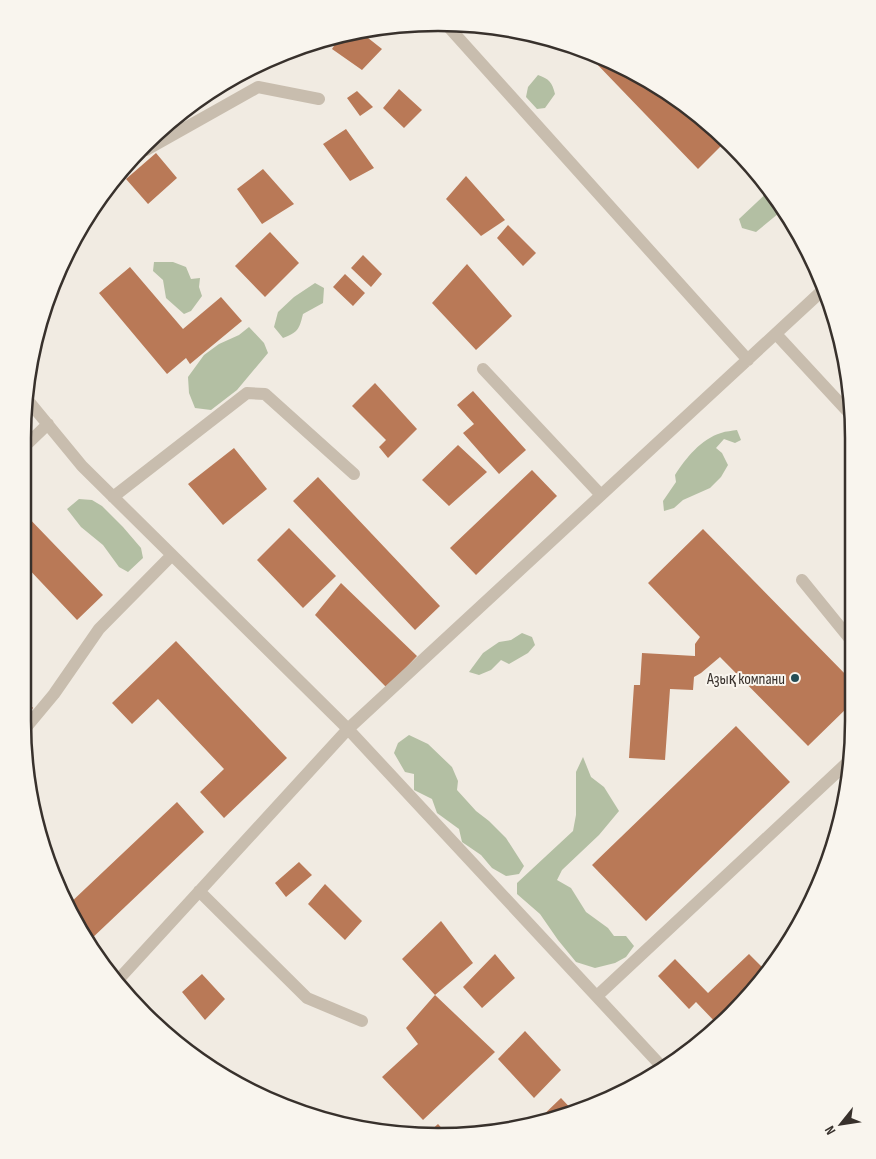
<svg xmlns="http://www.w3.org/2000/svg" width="876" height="1159" font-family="'Sofia Sans Condensed',sans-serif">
<rect width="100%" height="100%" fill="#f1ebe2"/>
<path fill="#b3bfa3" d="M538,75c11,4 14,7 17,19l-10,14 -8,1 -11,-12 2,-10z
M770,190l14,19 -28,23 -14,-4 -3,-9z
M154,262h19l13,5 5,12 9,-1 -1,9 3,9 -11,15 -7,3 -18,-16 -3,-18 -10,-9z
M315,283l9,5 -1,15 -20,11c-4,16 -5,18 -20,24l-9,-11 4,-15 16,-15z
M249,327l15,16 4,10 -31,37 -26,20 -16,-2 -6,-15 -1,-16 16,-22 15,-11 20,-9z
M737,430l4,10 -6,3 -11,-4 -8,9 6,5 6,12 -7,12 -11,11 -27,12 -9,8 -10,3 -1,-10 13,-19 -1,-7c11,-17 26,-36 46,-42 5,-2 11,-2 16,-3z
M79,499l13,1 10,6 21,21 18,21 2,10 -15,14 -9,-5 -16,-22 -22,-18 -14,-18z
M522,633l10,4 3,8 -7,8 -19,11 -8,-4 -10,10 -12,5 -10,-3 14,-19 16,-11 12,-2z
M409,735l19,9 24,23 6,14 -1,9 19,21 13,10 17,17 18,28 -5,8 -13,2 -14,-8 -11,-13 -19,-13 -3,-13 -22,-16 -5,-14 -18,-9v-16l-9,-2 -11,-19 4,-10z
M583,757l8,20 13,10 15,24 -20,24 -37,35 -5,10 14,8 15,24 22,16 6,8h12l8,10 -8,11 -11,6 -20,5 -19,-6 -18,-22 -18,-26 -23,-20v-11l56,-52 3,-16v-43z"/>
<path fill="#b97957" d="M358,30l24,19 -20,21 -30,-21 9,-14z
M599,55l70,37 58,48 -29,29 -105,-109z
M399,89l23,21 -18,18 -21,-20z
M357,91l16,16 -13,9 -13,-18z
M346,129l28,39 -24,13 -27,-37z
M156,153l21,25 -29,26 -22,-25z
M263,169l31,35 -32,20 -25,-35z
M466,176l39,44 -24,16 -35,-37z
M508,225l28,28 -13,13 -26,-28z
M270,232l29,31 -34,34 -30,-31z
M363,255l19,19 -11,13 -20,-19z
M467,264l45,52 -36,34 -44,-47z
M130,267l53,62 38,-32 21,24 -52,43 -4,-6 -19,16 -68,-81z
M345,274l20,19 -12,13 -20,-19z
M375,383l42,46 -29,29 -9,-11 7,-7 -34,-34z
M473,391l53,59 -27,24 -36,-41 11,-9 -17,-19z
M458,445l29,27 -38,34 -27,-26z
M234,448l33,41 -44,36 -35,-41z
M532,470l25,26 -81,79 -26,-27z
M318,477l122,129 -25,24 -122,-129z
M23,512l80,83 -26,25 -54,-57z
M289,528l47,48 -33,32 -46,-48z
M703,529l147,150v26l-42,41 -88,-89 -19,16 -7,4 -1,13 -23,-1 -5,71 -36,-2 5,-73h6l2,-32 53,3v-12l5,-7 -52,-54z
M341,583l76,73 -30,32 -72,-73z
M176,641l111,117 -63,60 -24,-26 24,-23 -66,-70 -26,25 -20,-21z
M23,697l10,11 -10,10z
M736,726l54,56 -144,139 -54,-56z
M177,802l27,30 -116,110 -10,-13 -10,-24z
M299,862l13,13 -26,22 -11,-14z
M325,884l37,37 -17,19 -37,-36z
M441,921l32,42 -38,32 -33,-36z
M495,954l20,24 -33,30 -19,-21z
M749,954l18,18 -35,43 -13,11 -23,-24 -7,7 -31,-33 17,-17 33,34z
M202,974l23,25 -20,21 -23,-28z
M435,995l60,57 -72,68 -41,-43 36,-33 -12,-16z
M525,1031l36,39 -27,28 -36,-39z
M561,1098l14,15 -3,1 -36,8z
M438,1124l10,11 -20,-2z"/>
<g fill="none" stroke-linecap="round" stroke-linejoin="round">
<path stroke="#c8bdae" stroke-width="12" d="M445,23l303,337
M146,150l112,-63 61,12
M776,334l74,80
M483,369l118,126
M26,398l56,68 266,263 316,340
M23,448l25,-24
M113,497l134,-104 18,1 89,80
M802,580l48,59
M24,730l30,-36 45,-65 73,-74
M199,891l108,107 55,23
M118,980l230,-251 476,-440
M597,996l253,-236"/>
</g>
<circle fill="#254d55" stroke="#f9f5ee" stroke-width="2" cx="795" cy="678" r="5"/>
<g text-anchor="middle" stroke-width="4" stroke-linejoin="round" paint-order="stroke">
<g font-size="16" fill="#38312c" stroke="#f9f5ee" text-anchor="end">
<text x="785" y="684">Азық компани</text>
</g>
</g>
<path d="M0 0H876V1159H0ZM438 31H438A407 407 0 0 1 845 438V721A407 407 0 0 1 438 1128H438A407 407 0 0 1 31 721V438A407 407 0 0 1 438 31Z" fill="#f9f5ee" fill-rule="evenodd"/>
<path fill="none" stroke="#38312c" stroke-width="2.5" d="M438 31H438A407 407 0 0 1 845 438V721A407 407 0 0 1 438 1128H438A407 407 0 0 1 31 721V438A407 407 0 0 1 438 31Z"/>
<g transform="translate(841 1124) rotate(240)" stroke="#f9f5ee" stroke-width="4" paint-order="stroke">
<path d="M0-4L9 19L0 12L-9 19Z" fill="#38312c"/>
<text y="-8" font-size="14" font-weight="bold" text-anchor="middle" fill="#38312c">N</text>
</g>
</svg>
